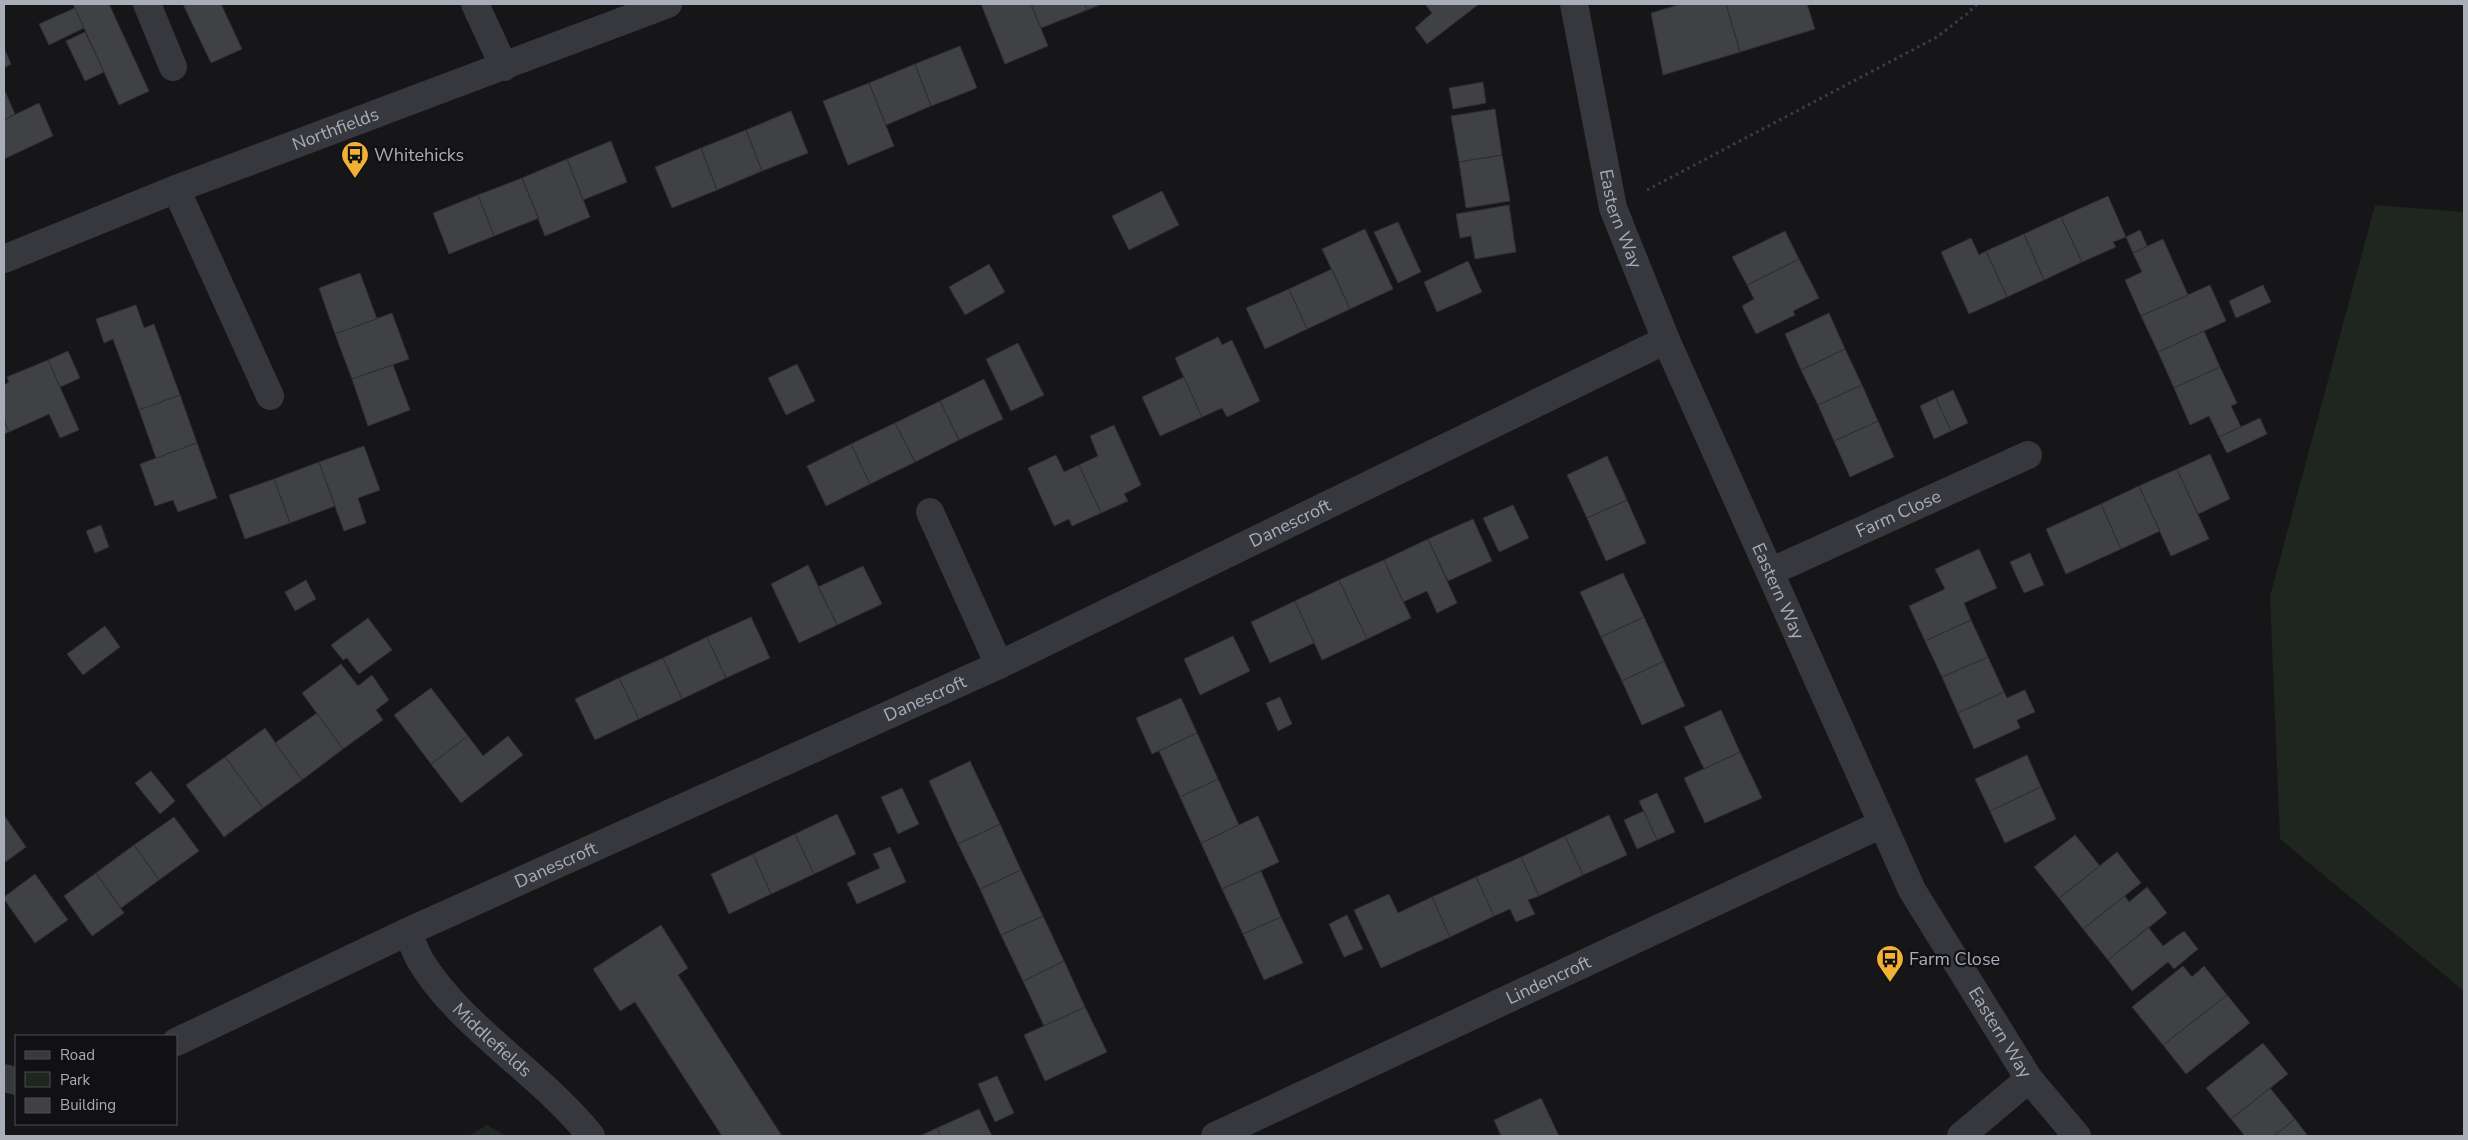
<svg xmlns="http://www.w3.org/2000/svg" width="2468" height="1140" font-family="'Nunito Sans',sans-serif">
<rect width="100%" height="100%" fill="#161618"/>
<path fill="#1e261f" d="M2375,205l89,7v779l-184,-152 -10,-243z
M487,1125l19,11h-38z"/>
<path fill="#404145" stroke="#303034" d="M73,4h36l40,87 -30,14z
M183,4h38l21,45 -31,14z
M981,4h50l17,42 -43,18z
M1031,4h54l2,6 -46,18z
M1085,4h17l-15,6z
M1425,4h54l-52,40 -12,-16 17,-15z
M1681,4h45l14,48 -77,23 -12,-62z
M1726,4h81l8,25 -75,23z
M75,8l9,20 -35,17 -10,-21z
M85,32l19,40 -19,9 -19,-40z
M960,46l17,42 -46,18 -16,-42z
M4,48l7,16 -7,4z
M915,64l16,42 -45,19 -17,-42z
M1483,82l3,21 -33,6 -4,-21z
M869,83l25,63 -46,19 -25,-64z
M4,89l11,25 -11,6z
M39,103l14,33 -49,23v-39z
M1495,109l7,46 -43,7 -8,-46z
M791,111l17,42 -46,18 -16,-41z
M746,130l16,41 -45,19 -16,-42z
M611,141l16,41 -44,18 -16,-41z
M701,148l16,42 -45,18 -17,-41z
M1502,155l8,46 -44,7 -7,-46z
M567,159l23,58 -45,19 -23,-58z
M522,178l17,40 -45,18 -16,-41z
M1162,191l17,34 -50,25 -17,-34z
M478,195l16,41 -45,18 -16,-41z
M2108,196l18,41 -13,5 3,5 -34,15 -21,-45z
M1509,205l7,47 -41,7 -4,-23 -11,2 -4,-24z
M2061,217l21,45 -38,18 -20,-46z
M1398,222l23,50 -23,11 -24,-51z
M1365,229l28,60 -43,20 -28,-60z
M2140,230l7,16 -14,7 -7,-16z
M1785,231l14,28 -52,26 -15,-28z
M2024,234l20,46 -37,17 -21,-46z
M1971,238l8,17 7,-4 21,46 -38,17 -28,-62z
M2163,239l25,56 -47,21 -16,-36 17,-8 -9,-19z
M1799,259l20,39 -26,13 2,4 -39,19 -14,-28 12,-7 -7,-14z
M1468,261l14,31 -45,20 -13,-30z
M989,264l16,28 -40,23 -16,-28z
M1332,269l18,40 -43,20 -18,-40z
M360,273l17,46 -42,15 -16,-46z
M2210,285l16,36 -68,31 -17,-36z
M2263,285l8,17 -35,16 -7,-17z
M1289,289l18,40 -42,20 -19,-41z
M136,305l8,23 10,-4 26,71 -41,15 -26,-71 -9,4 -8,-24z
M392,313l17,46 -57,20 -17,-45z
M1829,313l16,36 -44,21 -16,-36z
M2204,331l16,36 -46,21 -16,-36z
M1218,337l4,8 10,-5 28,61 -33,16 -5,-9 -20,9 -27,-59z
M1018,343l26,52 -33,16 -25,-52z
M1845,349l17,36 -44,20 -17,-35z
M68,351l12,27 -20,9 -12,-27z
M48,360l31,70 -19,8 -11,-24 -40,18 -5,-12v-35l5,-3 -2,-5z
M797,364l18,37 -29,14 -18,-37z
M393,365l17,45 -42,16 -16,-47z
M2220,367l17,36 -6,3 10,21 -22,10 -10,-21 -19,9 -16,-37z
M1184,377l18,40 -42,19 -18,-39z
M984,379l19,40 -44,21 -19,-39z
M1862,385l16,36 -44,20 -16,-36z
M1953,390l15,33 -17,8 -15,-33z
M180,395l17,48 -41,15 -17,-48z
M1936,398l15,33 -17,8 -14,-33z
M940,401l19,39 -44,22 -20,-39z
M2260,418l7,16 -40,19 -8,-16z
M4,420l5,12 -5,2z
M1878,421l16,36 -44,20 -16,-36z
M895,423l20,39 -45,22 -19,-40z
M1114,425l27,60 -17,9 4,7 -27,12 -22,-48 19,-9 -8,-20z
M197,443l20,55 -39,14 -5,-12 -18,6 -15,-42z
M851,444l19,40 -44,22 -19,-40z
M364,446l16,44 -22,8 8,25 -22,8 -25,-69z
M2210,454l20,45 -32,15 -21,-45z
M1056,455l8,17 15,-7 22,48 -29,13 -3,-7 -15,7 -26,-58z
M1607,456l20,44 -40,18 -20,-43z
M319,462l16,44 -45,17 -16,-44z
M2177,469l32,70 -38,17 -32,-70z
M274,479l16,44 -45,16 -16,-44z
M2139,486l21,45 -39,18 -20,-45z
M1627,500l19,43 -40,18 -19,-43z
M2101,504l20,45 -55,25 -20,-45z
M1513,505l16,33 -30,14 -16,-34z
M1473,519l19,42 -44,20 -20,-42z
M101,525l8,22 -14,6 -9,-22z
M1428,539l29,64 -20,10 -10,-22 -24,11 -19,-42z
M1979,549l18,39 -33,15 7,17 -46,21 -16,-35 36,-17 -10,-20z
M2030,553l14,32 -20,8 -14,-31z
M1384,560l27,58 -44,21 -28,-59z
M808,565l29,60 -38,18 -28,-59z
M863,566l19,38 -45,21 -19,-38z
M1623,573l21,44 -43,20 -21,-45z
M306,580l10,19 -21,12 -10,-19z
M1339,580l28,59 -45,21 -27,-59z
M1295,601l19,42 -44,20 -19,-41z
M751,617l19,41 -44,20 -19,-41z
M1644,617l20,44 -42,20 -21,-44z
M368,618l24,32 -33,24 -12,-16 -4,2 -12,-15z
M1971,620l17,37 -46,20 -17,-36z
M105,626l15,21 -37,28 -16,-21z
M1233,636l17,35 -50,24 -16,-36z
M707,637l19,41 -44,21 -19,-41z
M1988,657l16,35 -46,21 -16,-36z
M663,658l19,41 -43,20 -20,-41z
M1664,661l21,45 -43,19 -20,-44z
M341,664l17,22 14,-11 17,25 -13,10 7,10 -40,29 -41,-56z
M619,678l20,41 -44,21 -20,-41z
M431,688l37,48 -37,28 -37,-49z
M2025,690l10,22 -18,8 3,8 -46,21 -16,-36 46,-21 3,6z
M1280,697l12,27 -14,7 -12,-28z
M1181,698l16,35 -45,21 -16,-36z
M1721,710l19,42 -36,17 -20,-42z
M317,713l26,36 -41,31 -27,-37z
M265,728l37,52 -39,28 -38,-51z
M1197,733l21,46 -38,18 -21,-46z
M468,736l15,20 25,-20 15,19 -62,48 -30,-39z
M1740,752l22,46 -57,25 -21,-45z
M2027,755l14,32 -51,24 -15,-32z
M225,757l38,51 -39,29 -38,-52z
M970,761l30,63 -42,20 -29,-63z
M151,771l24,30 -15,13 -25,-31z
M1218,779l21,46 -38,18 -21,-46z
M2041,787l15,32 -51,24 -15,-32z
M902,788l17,36 -21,10 -17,-37z
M1657,793l18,39 -18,8 -18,-39z
M1644,811l13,29 -20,9 -13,-29z
M837,814l19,40 -42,20 -19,-40z
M4,815l22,32 -22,16z
M1609,815l18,40 -44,20 -18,-39z
M1258,816l21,46 -57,27 -21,-46z
M174,817l25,34 -40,29 -25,-35z
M1000,824l21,46 -41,19 -22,-45z
M795,834l19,40 -43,20 -18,-40z
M2075,835l25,31 -41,32 -25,-31z
M1565,836l18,39 -44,21 -18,-39z
M134,845l25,35 -38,28 -25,-35z
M890,847l16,35 -49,22 -10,-21 33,-15 -7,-14z
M2117,852l24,31 -58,46 -24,-31z
M753,854l18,40 -42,20 -18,-40z
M1521,857l18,39 -11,4 7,14 -19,8 -6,-13 -16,7 -18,-39z
M1021,870l22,46 -42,19 -21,-46z
M1261,871l20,46 -38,17 -21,-45z
M96,873l28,40 -32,23 -28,-40z
M35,874l33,46 -33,23 -31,-44v-2z
M1476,877l18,39 -44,21 -18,-40z
M2147,887l20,26 -59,47 -25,-31 42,-33 4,6z
M1389,894l9,19 34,-16 18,40 -69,31 -27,-58z
M1347,915l16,34 -19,8 -15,-33z
M1043,916l21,45 -41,20 -22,-46z
M1281,917l22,46 -39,17 -21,-46z
M661,925l27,43 -10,7 104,161h-60l-87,-134 -15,9 -27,-42z
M2148,927l15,19 21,-15 14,18 -24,20 -6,-7 -36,29 -24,-31z
M1064,961l21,46 -41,19 -21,-45z
M2183,966l9,11 12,-11 23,29 -64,50 -31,-38z
M2227,995l23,28 -64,51 -23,-29z
M1085,1007l22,45 -62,29 -21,-46z
M2263,1043l25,31 -57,45 -25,-31z
M997,1076l17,37 -19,9 -17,-38z
M2270,1088l25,31 -21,17h-29l-14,-17z
M1541,1098l18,38h-58l-7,-16z
M979,1109l13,27h-52l-3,-8z
M2295,1119l13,17h-34z
M937,1128l3,8h-20z"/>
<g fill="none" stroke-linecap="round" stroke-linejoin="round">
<path stroke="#3d3f44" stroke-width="3" stroke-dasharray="2.5 4" stroke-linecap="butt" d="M1647,190l290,-153 31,-24 9,-9"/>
<g stroke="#37383d" stroke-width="28">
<path d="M147,4l26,63"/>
<path d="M475,4l29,63"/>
<path id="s1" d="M1574,4l39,204 53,132 246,550 117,189 48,57"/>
<path d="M176,189l94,207"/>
<path id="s2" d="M4,259l172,-70 492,-185"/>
<path d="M930,512l69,153"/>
<path id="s3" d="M1770,572l258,-117"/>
<path id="s4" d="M407,932c5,9 8,19 13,28 40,67 121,113 171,176"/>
<path id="s5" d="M176,1042l231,-110 592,-267 667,-325"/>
<path d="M4,1078l12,3"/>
<path id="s6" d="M1215,1136l667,-312"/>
<path d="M1961,1136l68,-57"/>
</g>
</g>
<defs>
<symbol id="bus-pin" viewBox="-11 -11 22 30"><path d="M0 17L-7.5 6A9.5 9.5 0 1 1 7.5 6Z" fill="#f2b134" stroke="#111113"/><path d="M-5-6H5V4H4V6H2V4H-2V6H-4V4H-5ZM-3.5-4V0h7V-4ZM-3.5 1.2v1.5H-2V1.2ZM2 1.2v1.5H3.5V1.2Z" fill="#111"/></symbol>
</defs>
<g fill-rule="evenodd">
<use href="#bus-pin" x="339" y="139" width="32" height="43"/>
<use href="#bus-pin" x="1874" y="943" width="32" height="43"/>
</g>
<g text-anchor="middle" stroke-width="4.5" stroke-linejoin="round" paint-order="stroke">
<g font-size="18" fill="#a8adb8" stroke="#111113">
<text dy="6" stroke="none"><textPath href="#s2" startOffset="356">Northfields</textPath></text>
<text dy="6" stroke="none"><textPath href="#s1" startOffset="220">Eastern Way</textPath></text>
<text dy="6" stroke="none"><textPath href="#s3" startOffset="141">Farm Close</textPath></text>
<text dy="6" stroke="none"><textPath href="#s5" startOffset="1229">Danescroft</textPath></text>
<text dy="6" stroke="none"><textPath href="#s1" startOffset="625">Eastern Way</textPath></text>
<text dy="6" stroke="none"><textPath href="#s5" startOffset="824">Danescroft</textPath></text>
<text dy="6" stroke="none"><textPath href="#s5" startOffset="419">Danescroft</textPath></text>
<text dy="6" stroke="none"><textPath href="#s6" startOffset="368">Lindencroft</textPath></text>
<text dy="6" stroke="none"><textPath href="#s1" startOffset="1120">Eastern Way</textPath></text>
<text dy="6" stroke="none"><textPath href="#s4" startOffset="139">Middlefields</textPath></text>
</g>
<g font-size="18" fill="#a8adb8" stroke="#111113" text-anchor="start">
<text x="374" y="161">Whitehicks</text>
<text x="1909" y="965">Farm Close</text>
</g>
</g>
<rect width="2468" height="1140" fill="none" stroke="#a8adb8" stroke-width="10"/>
<rect x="15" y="1035" width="162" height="90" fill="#111113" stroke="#4d4f55"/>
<rect x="25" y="1051" width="25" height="8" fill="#37383d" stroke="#4d4f55"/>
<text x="60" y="1060" font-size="15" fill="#a8adb8">Road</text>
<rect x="25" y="1072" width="25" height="15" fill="#1e261f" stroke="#4d4f55"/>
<text x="60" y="1085" font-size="15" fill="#a8adb8">Park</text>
<rect x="25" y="1098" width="25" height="15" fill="#404145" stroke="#4d4f55"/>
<text x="60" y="1110" font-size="15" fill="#a8adb8">Building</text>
</svg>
